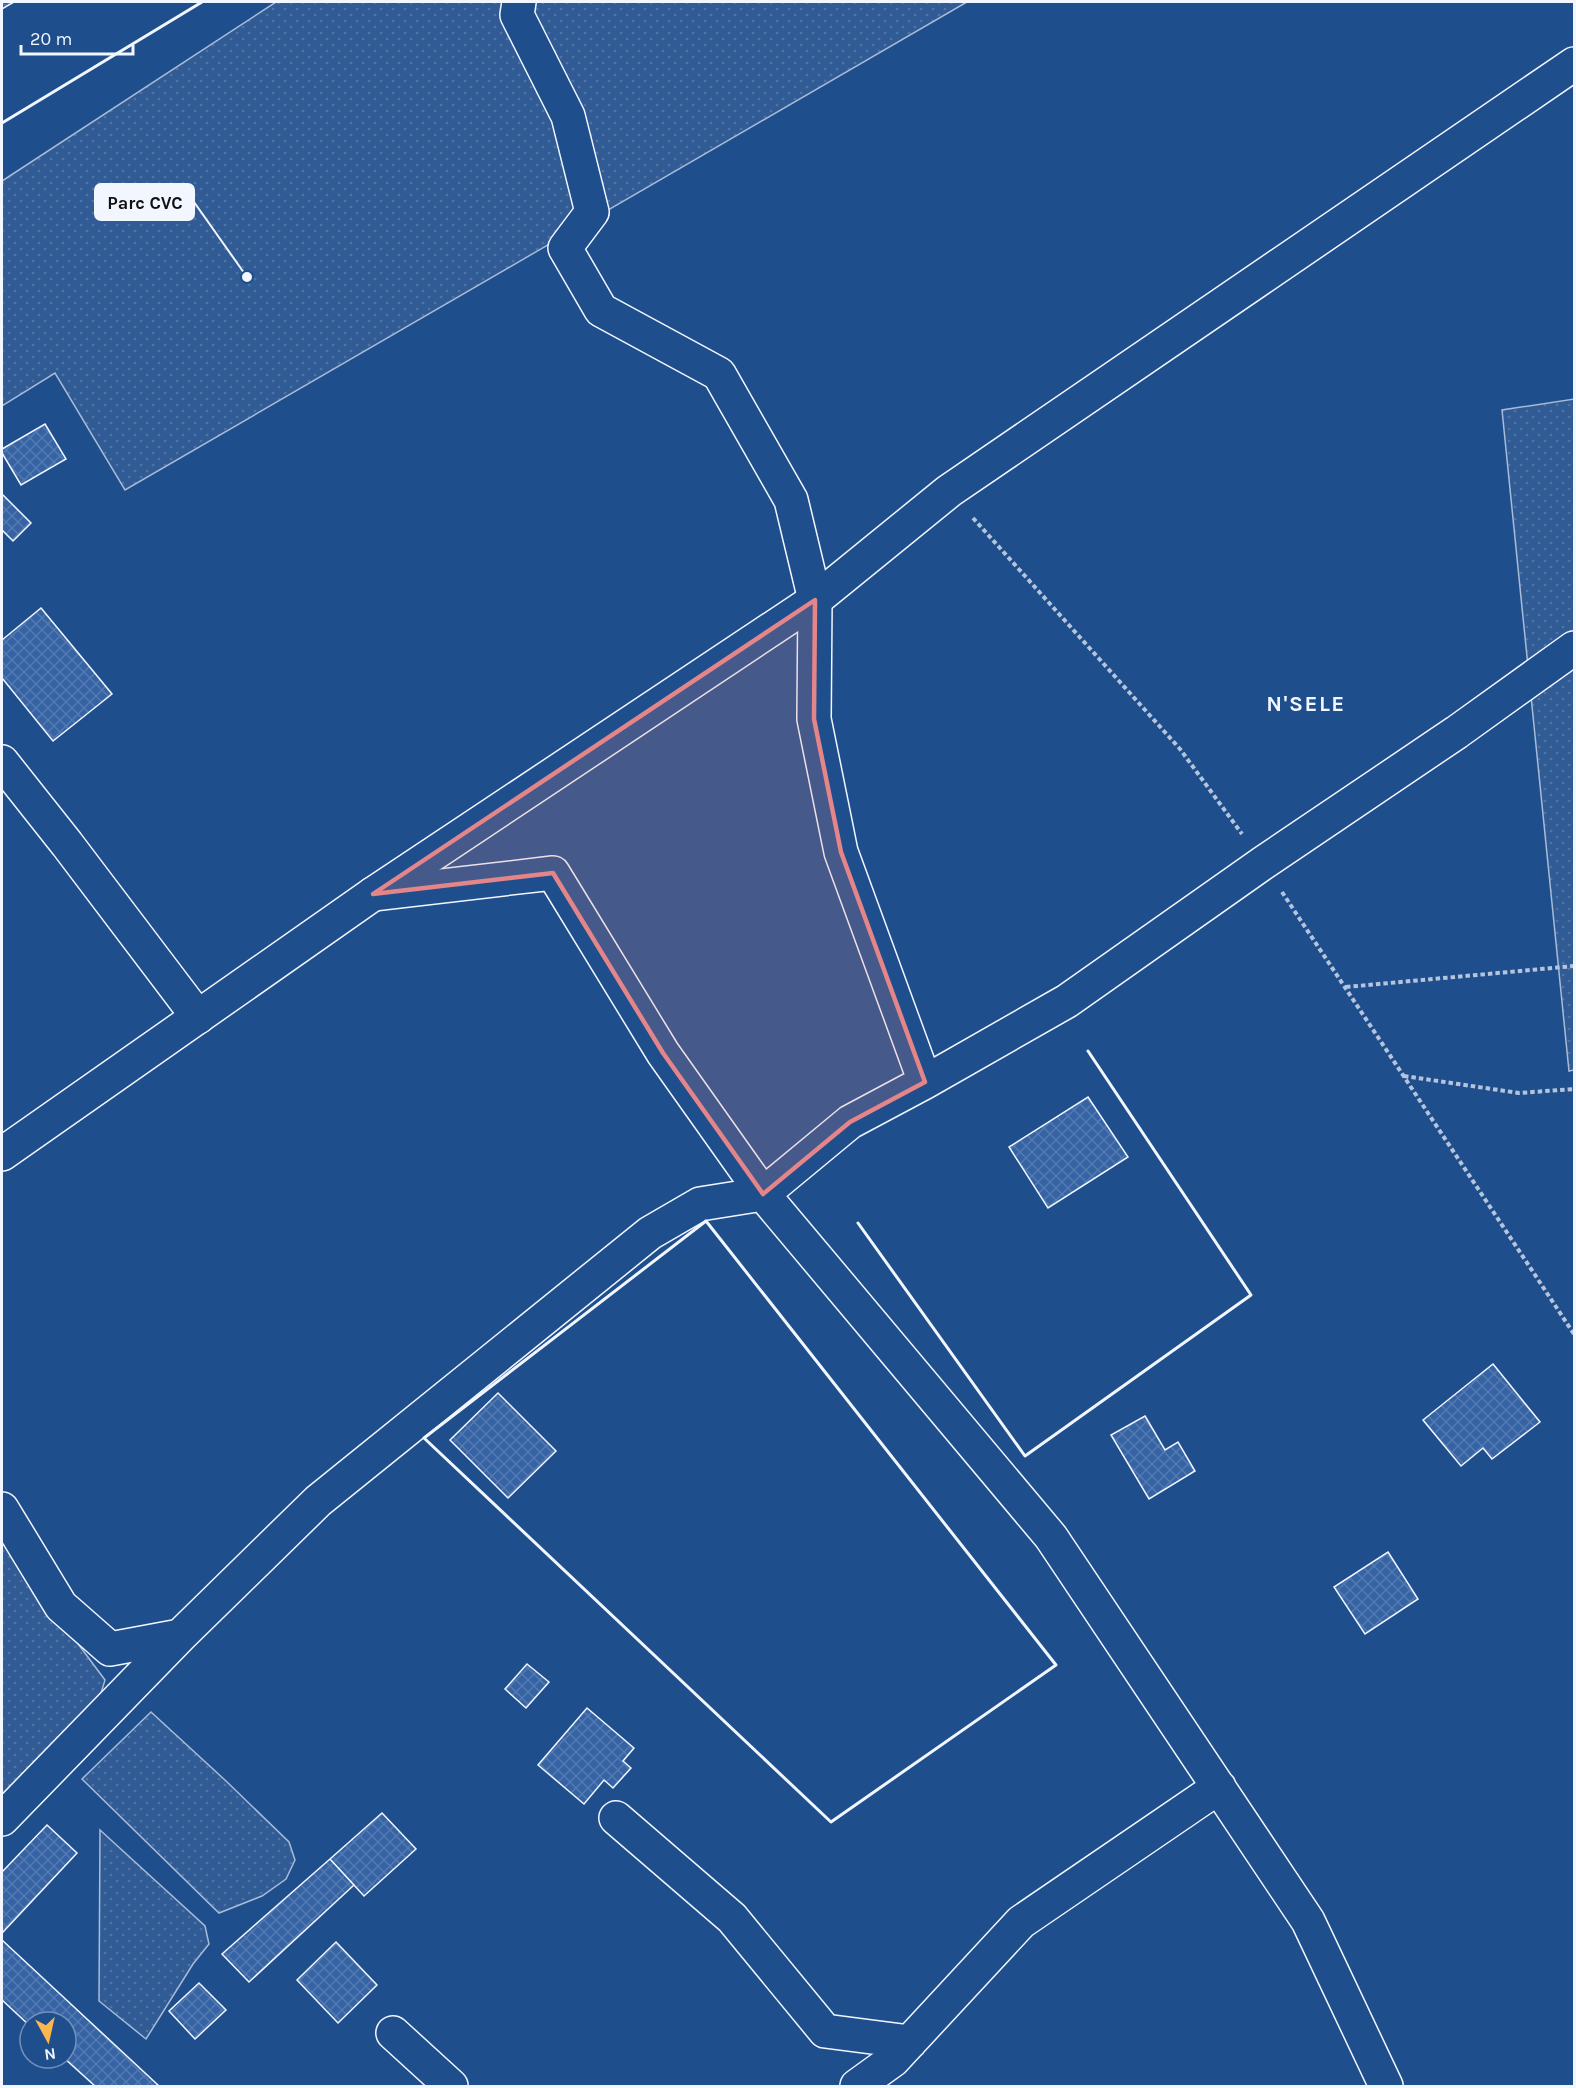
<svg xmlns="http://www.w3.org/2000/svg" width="1576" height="2088" font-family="Karla,sans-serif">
<defs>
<pattern id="green-dots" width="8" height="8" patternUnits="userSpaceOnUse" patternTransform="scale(1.5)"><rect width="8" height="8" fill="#305b95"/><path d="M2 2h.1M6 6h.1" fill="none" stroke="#4e73a5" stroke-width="1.8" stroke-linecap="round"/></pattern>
<pattern id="building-cross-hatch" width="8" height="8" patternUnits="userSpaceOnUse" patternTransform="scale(1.5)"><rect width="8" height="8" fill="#3563a3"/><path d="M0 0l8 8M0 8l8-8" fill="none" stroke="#537ab1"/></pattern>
</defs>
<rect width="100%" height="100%" fill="#1f4e8c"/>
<path fill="url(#green-dots)" stroke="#a8bbd7" stroke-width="1.5" d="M276,2h691l-842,488 -70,-117 -53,33v-225z
M1574,399v671l-5,1 -67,-661z
M2,1542l103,138 -7,23 -96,96z
M151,1712l75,69 63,61 6,18 -9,19 -24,17 -43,17 -137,-134z
M100,1830l105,96 4,18 -16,20 -47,75 -47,-38z"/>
<path fill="url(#building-cross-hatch)" stroke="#f2f6ff" stroke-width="1.5" d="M2,2h12l-12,7z
M45,424l21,35 -45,26 -19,-32v-4z
M2,494l29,29 -18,18 -11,-11z
M41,608l71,86 -59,47 -51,-63v-38z
M1088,1097l40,60 -80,51 -39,-61z
M1493,1364l47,58 -48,37 -9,-11 -22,18 -38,-46z
M498,1393l58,58 -48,47 -58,-58z
M1145,1416l20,34 13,-8 17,29 -46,28 -38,-64z
M1388,1552l30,47 -53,35 -31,-47z
M527,1664l22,18 -23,26 -21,-19z
M587,1708l47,40 -11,13 8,7 -18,20 -9,-8 -20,24 -46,-39z
M382,1813l34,36 -52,47 -34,-37z
M47,1825l30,28 -75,80v-61z
M330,1859l24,26 -105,97 -27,-28z
M2,1940l157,146h-64l-31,-28h2v-36h-36v4l-28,-26z
M336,1942l41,43 -39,38 -41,-43z
M199,1983l27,27 -31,29 -26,-28z"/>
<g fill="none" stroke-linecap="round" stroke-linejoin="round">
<defs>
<path id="minor" d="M519,2l-2,13 51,101 24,96 -27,36 36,62 118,64 72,126 24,100 -1,119 27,133 84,230 -75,40 -87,72 288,343 257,384 78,165
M2,762l65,82 131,173
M925,1082l142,-81 196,-138 194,-131 117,-84
M2,1509l59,97 49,43 70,-13 138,-135 332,-268 50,-29 63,-10 -100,-141 -110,-180 -180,21
M616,1818l116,100 93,113 85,11
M2,1819l178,-183
M393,2033l58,53
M857,2086l36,-26 128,-138 198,-135"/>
<path id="major" d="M2,1154l371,-260 442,-294 134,-109 625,-427"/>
</defs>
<use href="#minor" stroke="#f2f6ff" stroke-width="36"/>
<use href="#major" stroke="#f2f6ff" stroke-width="36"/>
<path stroke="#b3c4dc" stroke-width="4" stroke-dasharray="4.5 3" stroke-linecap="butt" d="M973,518l207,231 62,85
M1282,892l292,442
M1346,987l228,-21
M1404,1076l115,17 55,-4"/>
<use href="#minor" stroke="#1f4e8c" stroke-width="33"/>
<use href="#major" stroke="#1f4e8c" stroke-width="33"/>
<path stroke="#f2f6ff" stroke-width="3" d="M2,123l200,-121
M706,1221l350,444 -225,157 -407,-384z
M858,1223l167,233 226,-161 -163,-244"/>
</g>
<path fill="#e38589" fill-opacity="0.2" stroke="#e38589" stroke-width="4.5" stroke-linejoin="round" d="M815,600l-1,119 27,133 84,230 -75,40 -87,72 -100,-141 -110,-180 -180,21z"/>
<g text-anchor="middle" stroke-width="4.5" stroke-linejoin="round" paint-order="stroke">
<g font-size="22" font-weight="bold" letter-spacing="1.5" fill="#f2f6ff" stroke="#1f4e8c">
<text x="1306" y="711">N'SELE</text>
</g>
</g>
<path fill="none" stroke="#f2f6ff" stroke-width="2" d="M247 277L194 202"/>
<circle fill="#f2f6ff" stroke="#1f4e8c" stroke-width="2" cx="247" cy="277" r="6"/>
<rect fill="#f2f6ff" stroke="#f2f6ff" stroke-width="2" x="95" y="184" width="99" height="36" rx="6"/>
<g font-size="18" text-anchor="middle" font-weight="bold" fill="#111">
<text x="145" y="209">Parc CVC</text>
</g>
<rect width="1576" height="2088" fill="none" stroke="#f2f6ff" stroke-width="6"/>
<g transform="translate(48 2040) rotate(172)"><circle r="28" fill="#1f4e8c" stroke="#7391ba" stroke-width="1.5"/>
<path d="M0-4.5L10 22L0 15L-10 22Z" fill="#ffb74d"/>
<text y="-9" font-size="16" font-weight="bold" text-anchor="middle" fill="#f2f6ff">N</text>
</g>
<path d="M21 45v9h112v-9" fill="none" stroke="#f2f6ff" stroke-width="3"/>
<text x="30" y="45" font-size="18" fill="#f2f6ff" stroke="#1f4e8c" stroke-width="4.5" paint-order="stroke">20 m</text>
</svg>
